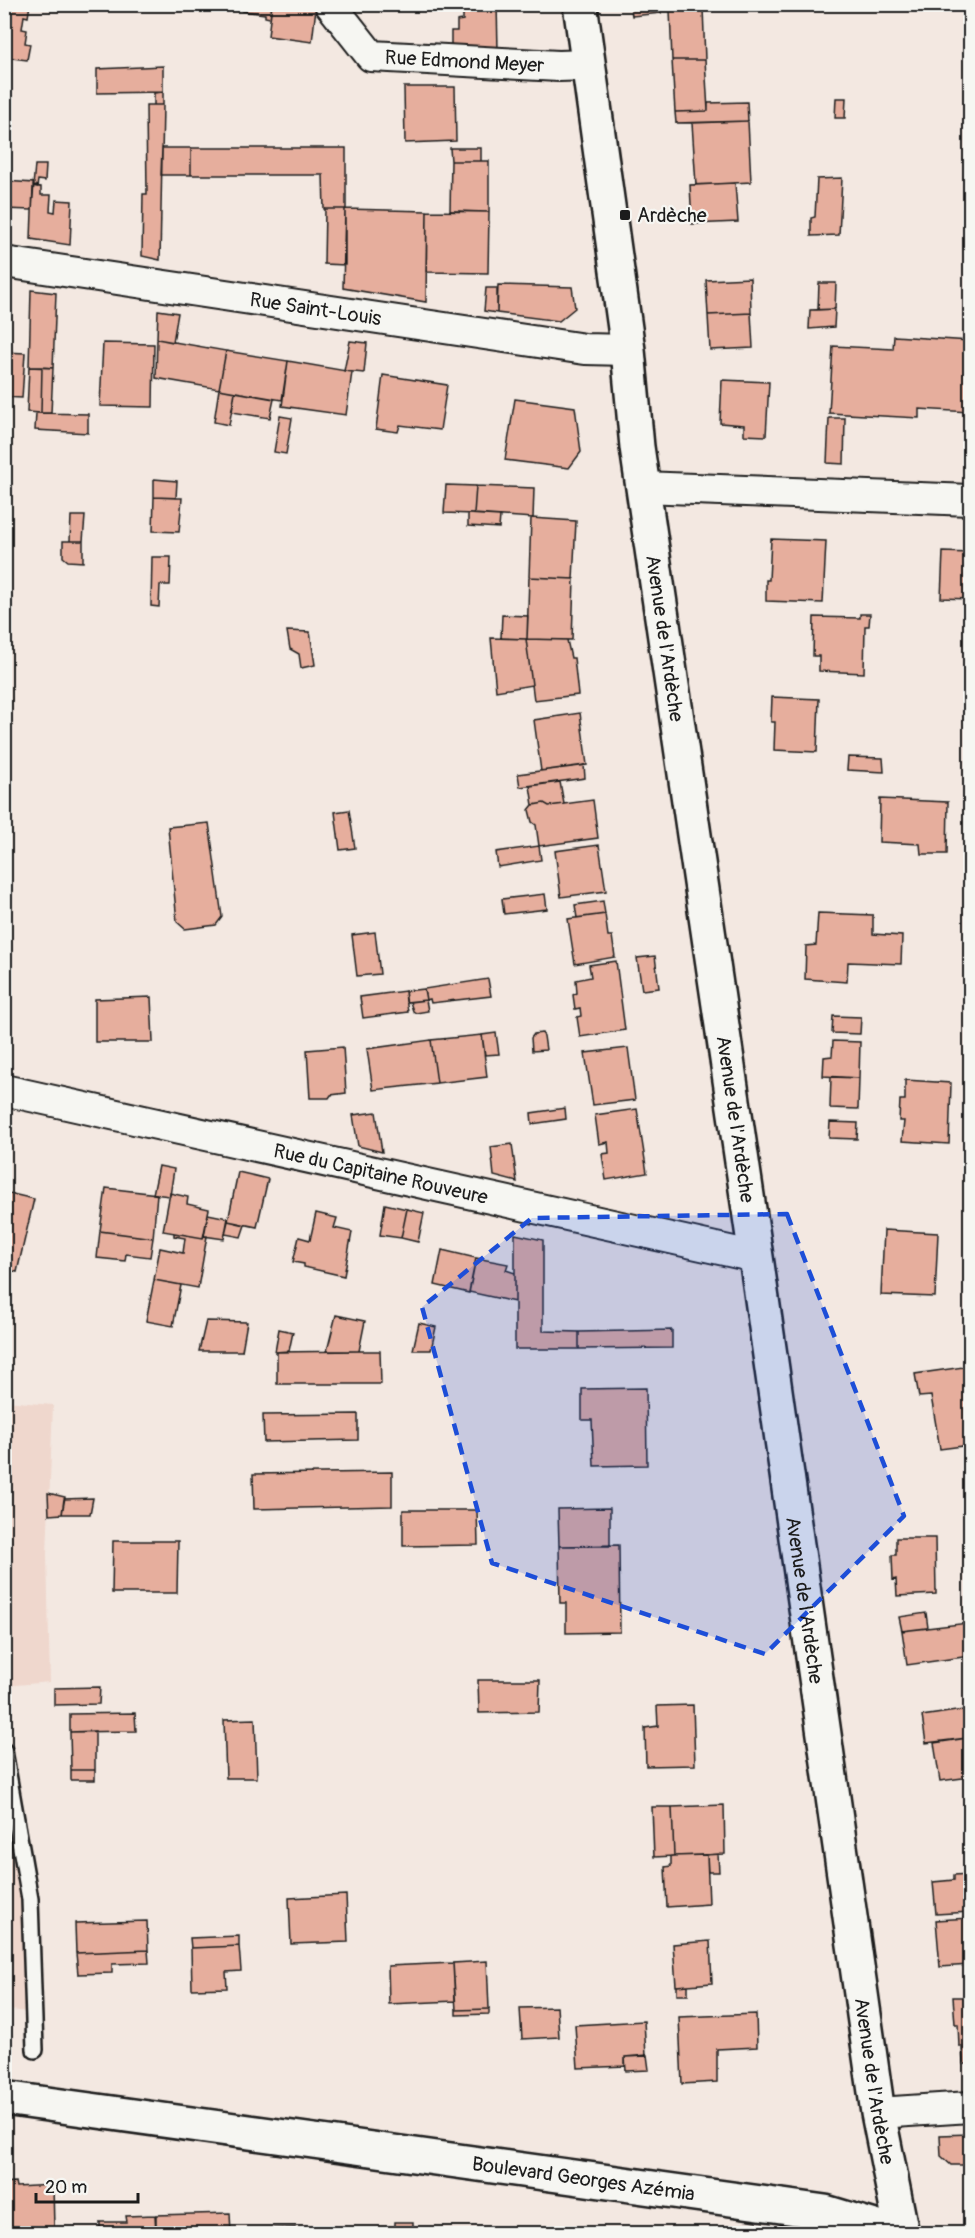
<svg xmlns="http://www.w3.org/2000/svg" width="975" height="2238" font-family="Pangolin,sans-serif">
<rect width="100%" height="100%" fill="#f3e8e1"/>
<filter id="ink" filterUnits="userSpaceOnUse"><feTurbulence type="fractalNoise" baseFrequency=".0167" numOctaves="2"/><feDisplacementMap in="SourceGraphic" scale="12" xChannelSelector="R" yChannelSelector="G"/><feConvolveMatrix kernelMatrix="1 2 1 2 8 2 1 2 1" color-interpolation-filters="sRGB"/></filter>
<g filter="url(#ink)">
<path fill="#efd7cd" d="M5,1401l48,4 -6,149 3,128 -45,4z
M4,1751l26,148 4,114 -29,-4z"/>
<path fill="#e6ae9d" stroke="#1c1c1c" stroke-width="1.5" d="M4,4h26l-2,13 -4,-1 -2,13 5,1 -2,13 5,1 -3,16 -23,-3z
M243,4h29l-2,14 -5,-1v-3l-22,-3z
M272,4l44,4 -4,34 -44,-6z
M463,4h34l1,47 -47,-3v-17h6v-10l6,-1z
M630,4h30l1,9 -29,3z
M672,4h30l1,4 -31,1z
M703,8l2,52h-33l-2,-50z
M672,60h33l3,51 -33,1z
M163,66v26l-66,1v-24z
M404,87h51l1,54 -51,2z
M163,92v13h-9v-12z
M836,98h10l-1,20h-10z
M747,102l1,19 -72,2 -1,-11 33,-1v-8z
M146,105h17l-3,155 -18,-4 1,-62h4z
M748,121l3,61 -55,3 -4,-62z
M162,148h29v27h-30z
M191,148h155v61h-22l-1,-34h-132z
M450,148h31v13h-30z
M451,161h38v51l-39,-1z
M35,165h11l-1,16 -7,-1 -1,7 -4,-1z
M842,178l-3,57 -28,1v-18l4,-1 2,-38z
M4,181l30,2 -2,27 -28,-1z
M735,183l3,39 -46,2 -2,-39z
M33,186l8,1v8h10l-1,16 5,1 1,-12 16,1 -2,44 -39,-6z
M325,209h20v56l-21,-1z
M345,209l82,2 -1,91 -83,-14z
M427,211l62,1 -1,61 -62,-1z
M750,278l1,35 -43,2 -2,-35z
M819,283h17l-1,26 -17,1z
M498,285l74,2 3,21 -16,13 -62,-8z
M486,288h11v25l-13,-2z
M31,290l25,3 -3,75 -24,-1z
M835,309l-1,18 -25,2 1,-19z
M158,310l20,3 -5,29 -16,-3z
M751,313l2,35 -43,2 -2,-35z
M894,336l76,5v71l-51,-3v9l-90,-5 4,-67 60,3z
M157,339l69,12 -7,38 -63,-11z
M350,341l17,2 -3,30 -20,-2z
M103,343l51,1 -1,63 -53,-1z
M226,351l62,10 -6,39 -63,-11z
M4,352l21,1 -3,45 -18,-1z
M288,361l64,11 -6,43 -64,-9z
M29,367h13l-1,46 -14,-1z
M42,367l11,1 -2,45h-10z
M383,375l64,10 -7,45 -40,-5 -2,7 -22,-3z
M722,380l47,2 -3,54 -22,-1v-10l-24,-2z
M219,389l16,3 -6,33 -15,-3z
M235,392l39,7 -4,19 -38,-6z
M515,399l60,8 6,45 -12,16 -64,-8z
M36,413l52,1v19l-53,-3z
M280,416l12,2 -6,36 -12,-2z
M829,418h16l-1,46 -17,-1z
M154,479l23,2 -1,17 -22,-1z
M446,485l30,1 -2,28 -30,-1z
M476,486l58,2 -1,30 -59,-4z
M154,497l28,1 -3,34 -26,-1z
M468,514l32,2 -1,12 -31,-2z
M71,516h14l-2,25h-13z
M531,518l45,3 -3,58 -44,-2z
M771,539l55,2 -3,62 -57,-2v-21h3z
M63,541h20v21l-15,-1 -5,-4z
M943,552l27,1v46l-29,-1z
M152,557h19l-1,28h-10l-1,22 -8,-1z
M529,577l45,2 -2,61 -45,-1z
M860,614h10l-1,12h-4l-1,47 -45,-2v-15h-6l1,-39 46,1z
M502,615l26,1 -1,23 -26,-1z
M287,631l23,1 5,33 -14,3 -2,-14 -9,-5z
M491,638l35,1 6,46 -36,6z
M526,639l41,1 4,18h3l4,37 -44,5z
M772,697l47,2 -2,53 -43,-2 1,-28h-4z
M580,713l7,52 -46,6 -7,-51z
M848,757l35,1 1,14 -37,-2z
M584,765l1,13 -65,9 -2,-13z
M560,782l4,22 -15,2 -5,-3 -11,2 -3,-19z
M880,799l68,3 -1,52h-26l-1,-10 -41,-2z
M593,800l5,38 -59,8 -3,-21 -4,-3 -3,-12 4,-5 11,-2 5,3z
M349,810l6,38 -15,2 -5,-38z
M209,823l13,94 -6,8 -31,4 -8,-7 -9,-95z
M599,845l7,46 -45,6 -6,-46z
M539,846l2,14 -43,7 -2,-15z
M545,894l2,15 -43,5 -2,-15z
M603,901l2,13 -28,4 -2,-13z
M818,913l55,2v19l29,2 -1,28 -53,-2 -1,20 -42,-3 1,-33 10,-1z
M605,914l3,22h4l3,21 -40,7 -7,-45z
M375,932l5,42 -23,2 -5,-41z
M655,956l4,32 -17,2 -5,-32z
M616,961l9,69 -45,7 -3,-20 4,-1 -1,-8 -5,1 -2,-14 4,-2 -1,-13 15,-3 -2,-12z
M488,979l3,17 -60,7 -1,-4 -4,1 -2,-11z
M424,989l2,11 -20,2 -1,-11z
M405,991l3,21 -45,6 -3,-21z
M151,997l2,45h-58v-43z
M426,1000l2,11 -12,2 -3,-2 -3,-9z
M833,1016l28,1 -1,17 -28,-1z
M496,1033l3,21 -14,1 -3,-20z
M542,1033l2,3 2,14 -14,1 -1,-13 3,-4z
M482,1035l5,42 -50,6 -6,-43z
M431,1040l6,43 -64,7 -6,-41z
M833,1041l27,1 -1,36 -36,-2 1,-19 8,-1z
M343,1047l3,46 -15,2 -2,3h-19l-3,-48z
M628,1048l7,52 -42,5 -8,-52z
M831,1077l28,1 -1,31 -28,-1z
M905,1080l46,3 -2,61 -47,-3 2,-20h-5l1,-21h5z
M565,1108l1,11 -34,5 -1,-11z
M637,1109l10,64 -41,7 -4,-26 7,-1 -1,-11 -9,2 -4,-29z
M376,1112l6,40 -24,-6 -5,-31z
M830,1122l28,1 -1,16 -28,-1z
M512,1144l5,38 -23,-6 -3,-29z
M159,1166l15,3 -4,27 -17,-2z
M238,1172l30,7 -11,48 -29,-6z
M106,1188l51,6 -4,44 -53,-7z
M4,1192l30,7 -17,73 -13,-3z
M170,1193l18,4 -1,7 22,5 -6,29 -40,-7z
M385,1204l22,5 -6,29 -21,-3z
M407,1209l17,4 -6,29 -17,-4z
M316,1213l21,5 -3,10 18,4 -8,44 -40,-9v-3l-11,-2 6,-25 11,3z
M208,1214l20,4 -4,21 -20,-3z
M228,1221l17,4 -4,12 -16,-3z
M884,1230l54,3 -3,64 -54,-2z
M100,1231l53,7 -3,19 -24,-3 -1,7 -28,-3z
M174,1233l29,5 1,-2h3l-9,52 -44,-8 6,-32 23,5 2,-15 -11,-2z
M515,1234l28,6v91l36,1v17h-64z
M442,1250l34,8 -7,35 -34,-8z
M476,1258l32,6 -2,6 9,3v29l-46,-10z
M154,1280l27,5 -8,41 -27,-5z
M336,1315l29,6 -6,30h-32z
M206,1321l41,1 -5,29h-43z
M419,1323l17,4 -5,23h-18z
M279,1329l14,3 -4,19 -14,1z
M672,1330v18l-93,1v-17z
M359,1351h21l1,33h-104v-32z
M970,1366v79l-30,4 -9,-53 -12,1 -4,-23z
M646,1388l1,77 -53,1 -2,-46h-10v-31z
M358,1414v26l-94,2 -1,-27z
M392,1472v34l-138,3 -1,-35z
M48,1493l17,4 -3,17 -13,1z
M93,1498l-3,16h-28l2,-15z
M610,1508v38h-51l-1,-37z
M403,1510h74l1,35 -75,1z
M896,1538h39l1,56 -39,2 -1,-17 -3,1 -1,-25h4z
M113,1541h65l-1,52h-65z
M619,1545l1,87 -54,1v-30h-6l-1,-57z
M926,1613l2,15 -26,3 -3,-14z
M968,1623l2,33 -63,9 -5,-34z
M478,1680h62l-1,32 -60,1z
M100,1687l-1,17 -45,1v-17z
M693,1705l2,60 -49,1 -1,-38 13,-2 -1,-20z
M963,1710l4,28 -41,5 -4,-27z
M135,1713l1,18 -66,1v-18z
M255,1719l2,59h-31l-2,-58z
M970,1724v53l-30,4 -6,-38 33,-5 -1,-13z
M95,1731v39h-24l-1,-38z
M71,1770h24v10h-24z
M724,1805l1,49 -51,2 -2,-49z
M652,1807h20l2,49 -20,1z
M718,1854l1,18h-11l-1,-17z
M707,1855l2,49 -42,3 -2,-40 6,-1v-10z
M970,1874v38l-34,2 -3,-32 21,-2v-5z
M346,1895l2,47 -57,2 -2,-46z
M970,1918v47l-30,2 -4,-47z
M147,1921l1,29 -72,3 -1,-30z
M239,1936v10l-48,2 -1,-10z
M710,1941l2,42 -36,3 -3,-42z
M239,1946l2,25 -15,1 1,16 -35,1 -1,-41z
M148,1950l1,13 -37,1v9l-34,1 -2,-21z
M487,1961l2,48 -33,1 -3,-47z
M453,1963l2,38 -66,3 -1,-38z
M688,1985v10h-11v-9z
M953,1997h17v67h-7l-1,-18h-3l-1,-22h-3z
M557,2007l2,30 -37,2 -2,-31z
M489,2009v5l-33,1v-5z
M756,2014l1,33 -40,2v33l-35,2 -3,-67z
M644,2021l2,35 -21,1v9l-47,2 -3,-43z
M647,2055l2,15 -23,1 -1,-14z
M970,2134v31h-19l-10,-9 -1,-21z
M15,2182l1,5 37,-2 1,44 -50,5v-51z
M230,2213l1,21h-75v-19z
M155,2215l1,19h-56v-12h27l-1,-6z
M395,2222h18v12h-45l-1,-5 28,-1z
M295,2228v6h-46v-5z"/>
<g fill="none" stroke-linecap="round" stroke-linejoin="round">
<defs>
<path id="service" d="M4,1751l26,148 5,151"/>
<g id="minor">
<path id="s1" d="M330,4l41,52 188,10 29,-1"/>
<path id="s2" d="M4,262l581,87 43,1"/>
<path d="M643,487l327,13"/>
<path id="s3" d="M4,1090l752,167"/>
<path d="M878,2113l92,-6"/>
</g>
<g id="tertiary">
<path id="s4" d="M580,4l48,346 9,97 119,810 122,856 24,121"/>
<path id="s5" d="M4,2098l821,114 73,22"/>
</g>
</defs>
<use href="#service" stroke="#1c1c1c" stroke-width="20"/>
<use href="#minor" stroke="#1c1c1c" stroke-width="34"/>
<use href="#tertiary" stroke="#1c1c1c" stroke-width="38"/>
<use href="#service" stroke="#f6f6f2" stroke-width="15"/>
<use href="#minor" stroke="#f6f6f2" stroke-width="30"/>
<use href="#tertiary" stroke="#f6f6f2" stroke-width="33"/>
</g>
</g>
<path fill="#1d4ed8" fill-opacity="0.2" stroke="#1d4ed8" stroke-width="4.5" stroke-dasharray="12 8" stroke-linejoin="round" d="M787,1214l117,302 -139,138 -273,-91 -70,-256 110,-89z"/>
<rect fill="#1c1c1c" stroke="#f6f6f2" stroke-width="2" x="619" y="209" width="12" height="12" rx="3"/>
<g text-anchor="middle" stroke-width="4.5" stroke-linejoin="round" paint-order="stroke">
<g font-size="20" fill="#1c1c1c" stroke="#f6f6f2">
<text dy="7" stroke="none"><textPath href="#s1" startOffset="160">Rue Edmond Meyer</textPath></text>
<text dy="7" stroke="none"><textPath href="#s2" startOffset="315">Rue Saint-Louis</textPath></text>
<text dy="7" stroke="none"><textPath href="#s4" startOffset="640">Avenue de l'Ardèche</textPath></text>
<text dy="7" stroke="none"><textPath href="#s4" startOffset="1126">Avenue de l'Ardèche</textPath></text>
<text dy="7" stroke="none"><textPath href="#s3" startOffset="386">Rue du Capitaine Rouveure</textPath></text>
<text dy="7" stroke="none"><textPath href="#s4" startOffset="1612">Avenue de l'Ardèche</textPath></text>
<text dy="7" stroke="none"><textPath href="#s4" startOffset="2098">Avenue de l'Ardèche</textPath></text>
<text dy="7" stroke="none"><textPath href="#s5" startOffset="585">Boulevard Georges Azémia</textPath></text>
</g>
<g font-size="20" fill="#1c1c1c" stroke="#f6f6f2" text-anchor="start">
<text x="637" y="222">Ardèche</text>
</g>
</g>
<rect width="975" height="2238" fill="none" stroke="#f6f6f2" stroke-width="24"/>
<rect x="12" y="12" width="951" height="2214" fill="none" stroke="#1c1c1c" stroke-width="2" filter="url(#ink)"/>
<path d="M36 2193v9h102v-9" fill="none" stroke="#1c1c1c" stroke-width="3"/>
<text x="45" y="2193" font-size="18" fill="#1c1c1c" stroke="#f6f6f2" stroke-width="4.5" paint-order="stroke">20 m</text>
</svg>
